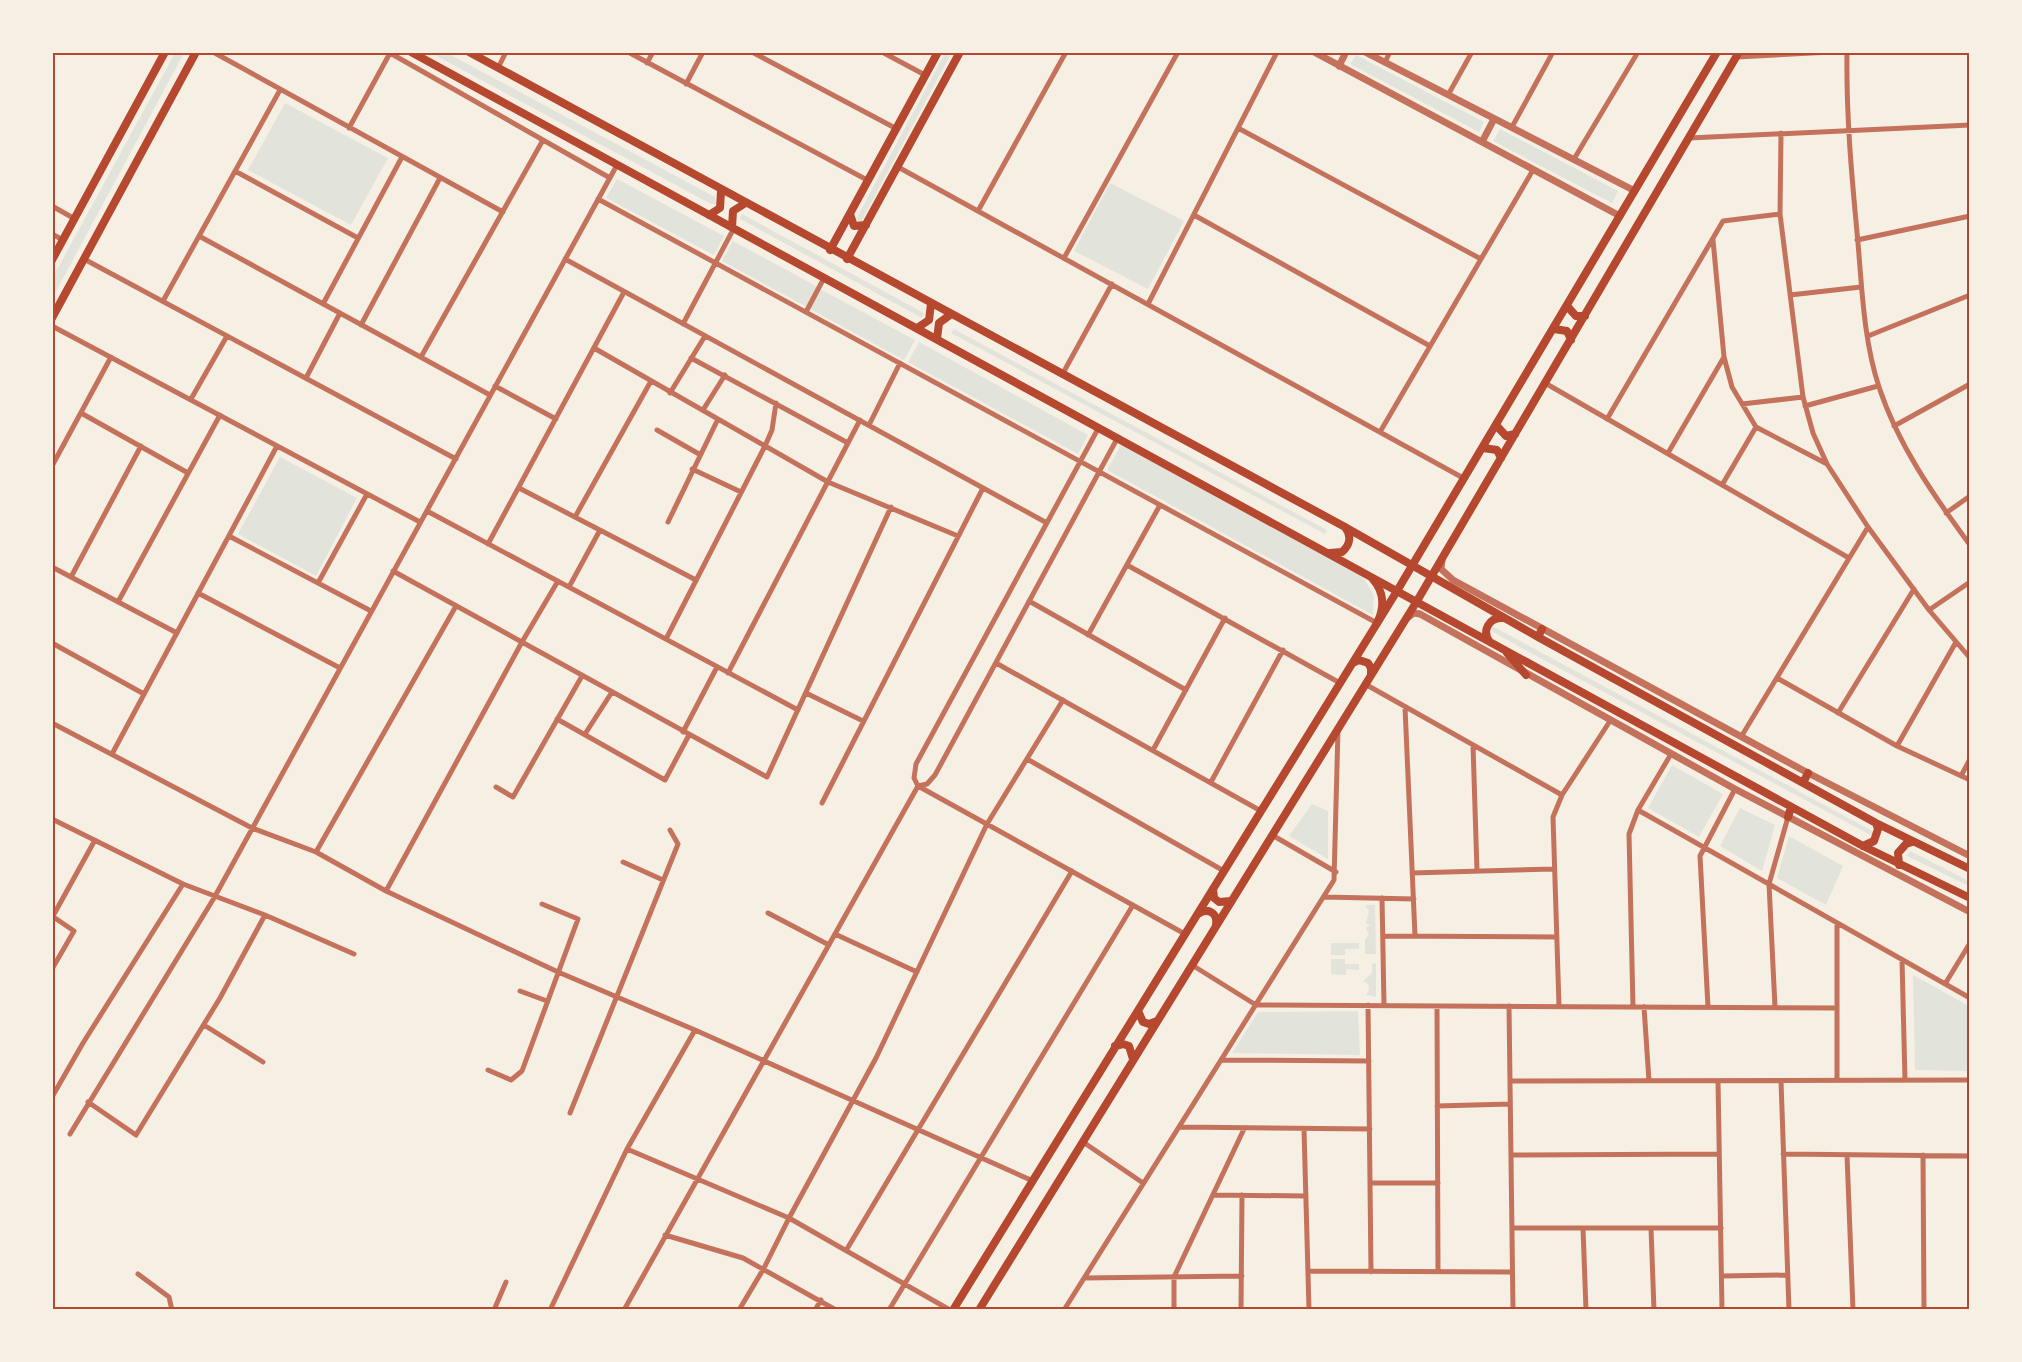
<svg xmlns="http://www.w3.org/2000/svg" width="2022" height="1362" font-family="'Varela Round',sans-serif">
<rect width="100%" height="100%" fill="#f6efe4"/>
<path fill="#e2e4dc" d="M175,53h9l-131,244v-20z
M431,53h16l268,144 1,7h-5z
M945,53l5,3 -89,166 -5,-3z
M1356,55l128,67 -5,10 -129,-68z
M285,103l103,55 -37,67 -103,-55z
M1500,129l118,62 -6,12 -119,-62z
M617,179l107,57 -10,19 -108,-57z
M1110,183l74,38 -36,68 -74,-38z
M742,214l182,99 -2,5 -182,-99z
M733,241l85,46 -11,20 -85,-46z
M820,289l95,51 -11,20 -94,-51z
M954,329l373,201 -2,4 -374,-201z
M919,342l169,93 -10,19 -170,-92z
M1121,445l241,131 12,19 -1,20 -266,-145z
M280,457l77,41 -41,78 -78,-42z
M1492,626l28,15 358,193 -2,4 -358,-192 -28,-16z
M1672,765l51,29 -24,43 -51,-29z
M1312,804l16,7v48l-39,-23z
M1740,808l35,17 -13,46 -42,-25z
M1789,836l54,30 -17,39 -49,-27z
M1910,851l59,30v5l-62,-30z
M1365,905h10l1,49h-11v-15l4,-4 -3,-7 4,-3 -4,-2 3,-12z
M1331,943h28v6h-14v6h-14z
M1331,959h14v5h14v6l-13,-1v6l-15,-1z
M1376,963v34l-10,-2 3,-5 -1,-6 -5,-3 9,-8v-9z
M1913,975l56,31v65l-54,-1z
M1358,1011l2,44 -128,-2 26,-41z"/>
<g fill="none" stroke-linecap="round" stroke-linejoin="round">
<path stroke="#c5725c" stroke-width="5" d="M213,52l290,160
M628,52l241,129
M752,52l145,77
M882,52l43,23
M1847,52c-1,65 5,127 11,191 4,47 6,99 21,144 19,58 55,109 91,158
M1737,57l94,-5
M1385,62l5,-10
M647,63l6,-11
M498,68l8,-16
M686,84l17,-32
M1448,95l24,-43
M1512,127l41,-75
M349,128l41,-75 220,125
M1238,128l243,131
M1781,133l-1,81 23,183 10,36 14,31 41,63 61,83 41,48
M1689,138l281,-13
M1574,159l64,-107
M898,167l567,312
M235,171l123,67
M598,199l779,424
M52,206l23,13
M978,211l88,-159
M1194,215l236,131
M52,234l11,6
M199,236l291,159
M1713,240l11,117 8,30 24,40 71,37
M1857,240l113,-24
M1064,258l114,-206
M84,259l372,200
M565,259l482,264
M1790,295l71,-8
M163,301l117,-211
M323,304l79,-147
M1148,304l129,-252
M806,312l18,-34
M683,324l51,-96
M361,325l79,-147
M52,326l368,196
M1868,336l102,-41
M594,348l234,134 130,54
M421,357l122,-217
M691,358l157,85
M1062,375l50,-91
M306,378l34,-65
M1545,383l304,175
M495,386l61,33
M670,393l35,-57
M191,399l36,-63
M1742,404l61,-7
M1805,406l73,-20
M703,410l22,-35
M81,413l107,60
M1607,419l116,-198 57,-7
M869,425l31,-62
M1894,426l76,-42
M1099,427l-183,337 -2,14 4,8 267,148
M657,430l42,24
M1380,432l153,-262
M1668,453l56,-96
M52,466l59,-109
M692,469l49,23
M1722,485l34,-58
M519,488l177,92
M427,511l371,199
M1946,513l24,-17
M575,517l76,-136
M668,522l50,-103
M229,536l142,75
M488,544l136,-252
M1127,565l213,118
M52,567l125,66
M393,571l374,206 124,-270
M71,577l70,-131
M318,583l49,-89
M569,587l31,-57
M198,593l142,75
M1029,601l157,89
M118,602l102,-187
M1929,610l41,-28
M1088,635l72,-130
M666,639l99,-193 7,-16 4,-27
M52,643l92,51
M996,663l265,148
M728,673l132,-253
M1777,678l120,68 73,34
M1365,684l197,111
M806,693l57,28
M1405,707l10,229
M1838,713l76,-124
M557,719l108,61 24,-45
M52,723l200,105 64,24 70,39 172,81 137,58 338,151
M683,732l34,-65
M585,734l27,-42
M1741,737l127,-210
M1473,745l4,126
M1897,746l59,-104
M1153,750l72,-132
M112,754l165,-308
M1027,759l197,112
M1961,776l9,-17
M1211,782l72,-132
M496,787l17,10 69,-121
M822,803l161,-315
M1638,810l332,188
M52,819l131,65 82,31 89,39
M1272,835l64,37
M316,852l140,-246
M623,862l40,18
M1412,873l142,-4
M386,891l136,-249 36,-61
M1324,897l90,2
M1382,898l2,107
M768,913l61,32
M52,916l22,15 -22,38
M53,916l42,-76
M1837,923v157
M835,934l82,38
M1383,936l174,1
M1902,960l3,120
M1192,965l64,40 581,3
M1945,984l25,-41
M520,991l27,10
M1368,1005l3,267
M1437,1006l1,266
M1509,1006l4,304
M1559,1006l-6,-189 9,-22 48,-74
M1633,1007l-4,-173 9,-24 33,-56
M1644,1007l5,74
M1708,1007l-8,-151 35,-67
M1775,1007l-6,-123 19,-67
M204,1025l59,37
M1221,1060l148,1
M488,1070l23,10 11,-9 56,-152 -36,-15
M1510,1081l460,-1
M1718,1081l4,229
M1781,1081l8,229
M52,1097l31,-54 100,-159
M88,1102l48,33 84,-137 45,-83
M1437,1106l73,-2
M570,1113l108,-269 -8,-14
M1179,1127l191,2
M1304,1129l5,181
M70,1134l144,-236 403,-733
M1083,1142l60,41
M627,1149l162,69 161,92
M1783,1154l187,2
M1511,1155l208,-1
M1847,1155l6,155
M1923,1155l1,155
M1370,1183h68
M1213,1195l93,1
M1512,1228h209
M1583,1228l3,82
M1651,1228l3,82
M665,1235l78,23 93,52
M847,1249l225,-378
M1308,1271l204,1
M138,1274l31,23 3,13
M1722,1276l65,-1
M1084,1278l158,-2
M494,1310l12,-28
M550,1310l77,-161 68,-119
M624,1310l294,-524 9,-2 8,-9 183,-338
M739,1310l25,-42 25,-50 87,-160 111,-234 76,-124
M815,1310l6,-10
M889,1310l244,-405
M1064,1310l270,-430 4,-151
M1174,1310v-33l70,-148
M1241,1310l1,-115"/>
<path stroke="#c5725c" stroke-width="7" d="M1314,52l306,164
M1365,52l270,139
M1339,66l7,-14
M1482,142l12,-23
M1442,560l-1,9 12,11 355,193 162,83
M1407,618l7,-5 6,1 315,175 235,123"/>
<path stroke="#b5482f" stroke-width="8" d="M850,214l4,12 12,-1
M830,250l108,-198
M847,259l113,-207
M52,260l113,-208
M52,318l144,-266
M1353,663l6,-3 9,3 3,5v7
M1213,889l1,9 5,4 12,-1
M1198,914c10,-7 20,-1 18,11
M1138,1011l5,11 6,2 8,-3
M1115,1046l8,-2 6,2 4,13
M953,1310l444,-719
M979,1310l438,-709"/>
<path stroke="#b5482f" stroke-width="8" d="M411,52l1452,794 107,52
M469,52l876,475 193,110 338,186 94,46
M709,215l11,-7 1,-17
M732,227l1,-16 11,-7
M1567,306l9,10h9
M917,328l12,-8 2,-16
M1554,329l13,2 4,9
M937,339l2,-16 11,-8
M1496,425l10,11 9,-2
M1483,448l14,2 4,8
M1330,553l12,-1c8,-7 10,-16 3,-25
M1372,578c12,13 13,29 5,45
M1397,591l320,-539
M1417,601l322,-549
M1538,637l4,-8
M1489,641c-7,-11 0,-23 13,-23
M1507,653l19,22
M1804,781l4,-8
M1788,817l3,-10
M1863,846l11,-5 4,-12 -2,-6
M1899,865l-1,-12 8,-9 6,-2"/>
</g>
<rect width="2022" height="1362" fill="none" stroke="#f6efe4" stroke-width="108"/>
<rect x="54" y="54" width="1914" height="1254" fill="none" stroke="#b5482f" stroke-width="2"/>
</svg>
